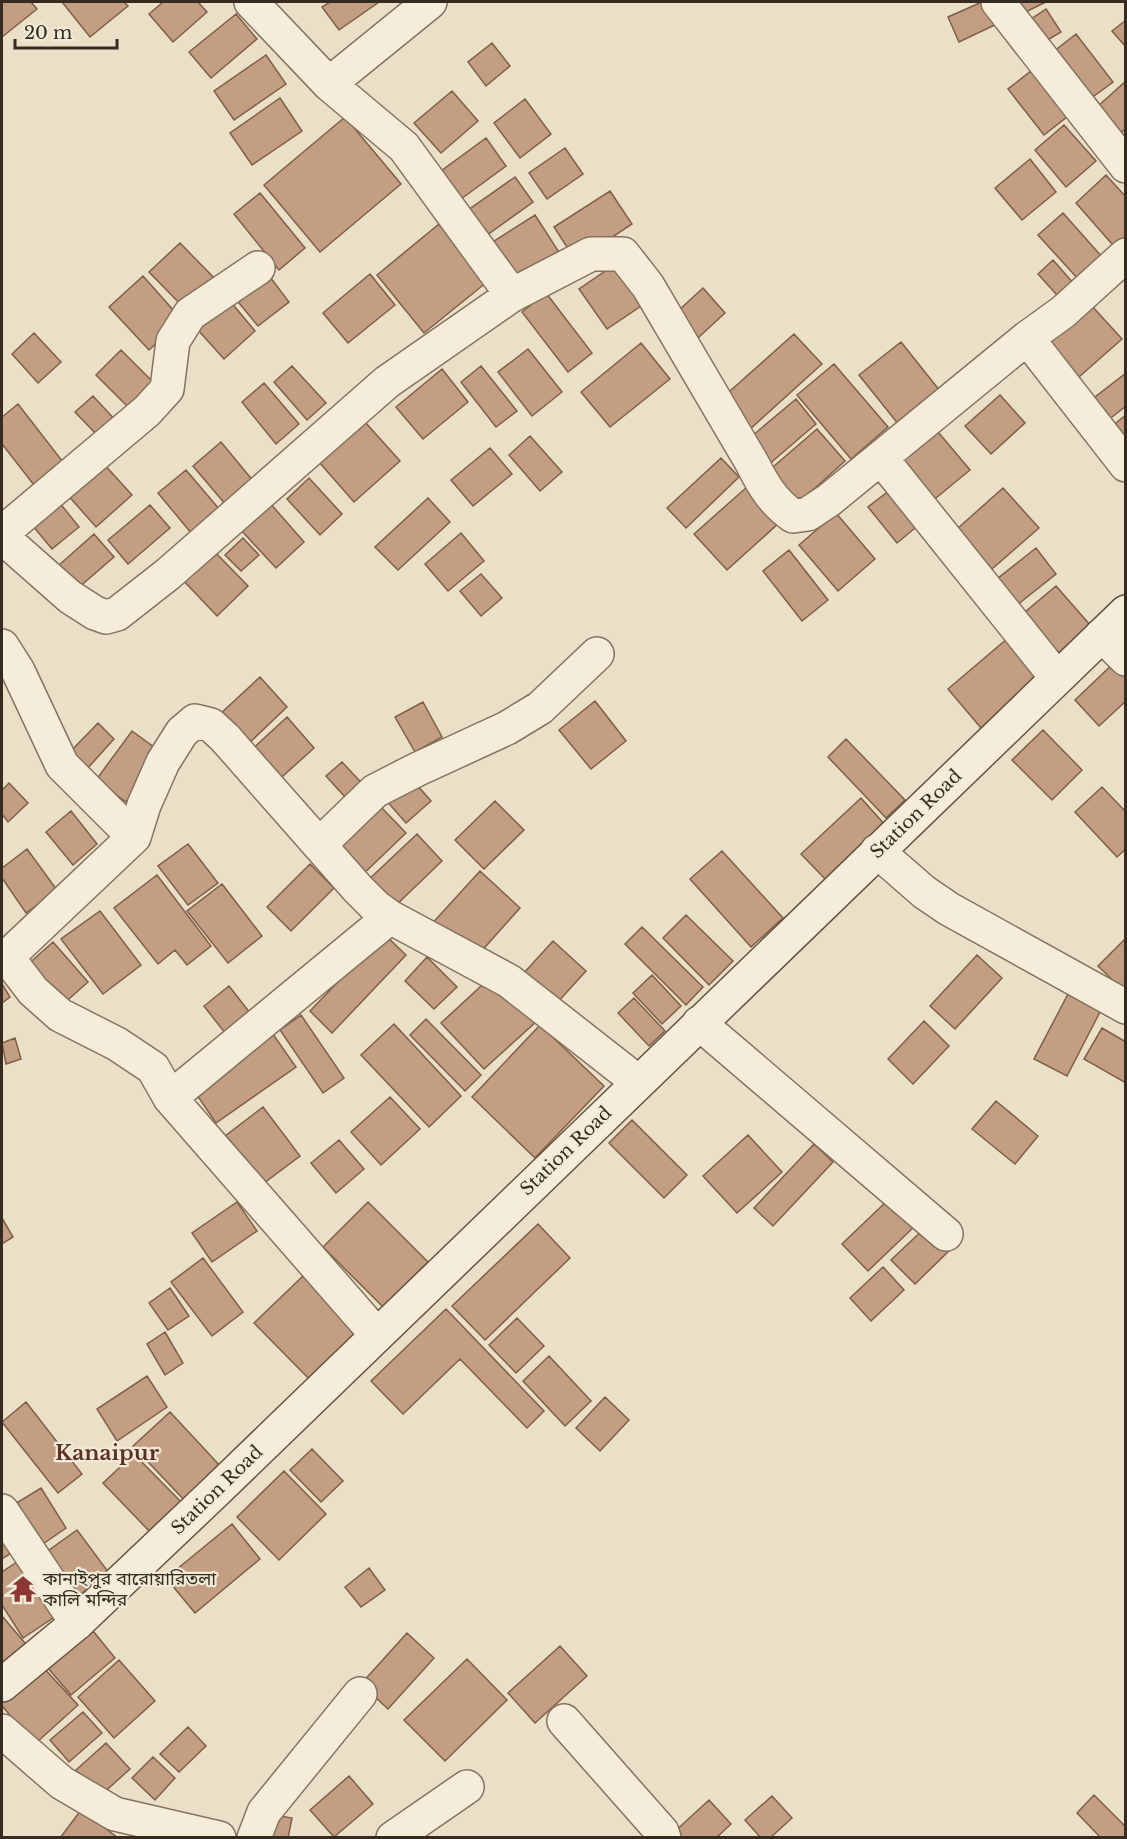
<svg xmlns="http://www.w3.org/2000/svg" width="1127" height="1839" font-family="'Libre Baskerville','Noto Sans Bengali',serif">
<rect width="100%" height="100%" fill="#eae0c7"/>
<path fill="#c39e82" stroke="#805e47" stroke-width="1.5" d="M2,2h29l6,7 -35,28z
M62,2h62l4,4 -38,31z
M163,2h35l9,10 -34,30 -24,-28z
M330,2h49l-40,28 -17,-23z
M982,2l19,20 -42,20 -11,-25z
M995,2h51l-41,20z
M1046,9l15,23 -25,15 -14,-22z
M236,14l21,25 -46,39 -22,-26z
M1126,20v27l-14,-16z
M1076,34l37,48 -34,25 -36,-47z
M492,43l18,23 -24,20 -18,-24z
M266,55l20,29 -52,36 -20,-29z
M1041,63l36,46 -33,26 -36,-46z
M1126,81v47l-5,5 -24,-26z
M452,91l26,30 -37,32 -27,-30z
M280,98l22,33 -50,34 -22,-32z
M525,99l26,35 -31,24 -26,-35z
M345,117l56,67 -81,68 -56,-67z
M1064,125l32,36 -30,26 -31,-37z
M486,138l20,28 -45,33 -20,-28z
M565,148l18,26 -36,25 -18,-26z
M1030,159l26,33 -34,28 -27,-32z
M1106,175l20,22v49l-7,6 -43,-49z
M515,177l18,25 -50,36 -19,-25z
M610,191l22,33 -56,37 -22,-34z
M260,193l45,55 -26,22 -45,-56z
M1063,213l40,45 -24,22 -41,-45z
M535,215l27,42 -48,30 -26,-42z
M439,224l48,58 -63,51 -47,-58z
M180,243l40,41 -31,29 -40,-41z
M1053,260l28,32 -15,13 -28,-31z
M620,261l27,41 -40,27 -28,-40z
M267,273l22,29 -31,24 -23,-28z
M370,274l25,31 -47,38 -25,-30z
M143,276l39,44 -33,30 -40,-43z
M703,288l22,25 -38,35 -22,-25z
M546,293l46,60 -24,19 -46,-60z
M230,301l25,30 -31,28 -26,-29z
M1091,305l31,34 -43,38 -30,-34z
M34,333l27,29 -23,21 -26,-29z
M794,334l28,30 -73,66 -28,-31z
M901,342l43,54 -41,34 -44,-55z
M641,343l29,36 -60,48 -29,-35z
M528,349l34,43 -30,24 -34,-44z
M121,350l34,34 -25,25 -34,-34z
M834,364l54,63 -37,32 -54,-64z
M292,366l34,37 -19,17 -33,-38z
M481,366l36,45 -21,16 -35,-45z
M442,369l26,33 -45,37 -27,-32z
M1126,373v33l-24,19 -16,-21z
M264,383l35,41 -23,20 -34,-42z
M1000,395l25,28 -34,31 -26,-28z
M93,396l24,26 -17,16 -25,-26z
M796,399l20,25 -49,42 -21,-25z
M18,404l45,58 -29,23 -32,-41v-27z
M1126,415v51l-24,-32z
M365,422l35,39 -46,41 -35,-40z
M933,426l37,44 -45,37 -37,-45z
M817,429l28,32 -50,45 -29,-33z
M530,436l32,36 -22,19 -31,-36z
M221,442l33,40 -28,23 -33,-39z
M490,448l22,26 -39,32 -22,-26z
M721,458l18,19 -53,51 -19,-20z
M102,462l30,33 -36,32 -30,-34z
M186,470l34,40 -28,24 -34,-41z
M309,478l33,36 -22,21 -33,-36z
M898,484l28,35 -29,24 -29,-36z
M747,487l32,36 -52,47 -33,-36z
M1003,488l36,40 -47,41 -35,-40z
M55,497l24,30 -27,22 -24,-29z
M428,498l22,24 -52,48 -23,-23z
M269,502l35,40 -28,26 -36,-39z
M150,505l20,23 -42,36 -20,-24z
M836,513l39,46 -37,32 -39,-46z
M461,533l23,28 -36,30 -23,-27z
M94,534l20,23 -44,38 -20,-22z
M243,538l16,17 -18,16 -16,-16z
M1036,548l20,26 -39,31 -20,-26z
M212,549l36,37 -31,30 -36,-38z
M789,550l39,50 -26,21 -39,-50z
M481,574l21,24 -21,18 -21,-25z
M1056,586l35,40 -43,37 -35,-41z
M1008,638l34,39 -61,51 -33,-39z
M1117,660l9,9v32l-27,25 -24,-26z
M260,677l27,30 -40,38 -28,-30z
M595,701l31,40 -35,28 -32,-39z
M423,702l19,35 -27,15 -20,-35z
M287,717l27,31 -41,37 -27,-30z
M98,723l16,16 -28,31 -18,-16z
M1043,730l39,40 -30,30 -40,-40z
M132,731l30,22 -36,49 -30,-22z
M846,739l59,61 -19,18 -58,-61z
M342,762l28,30 -16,15 -28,-31z
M410,777l21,24 -25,22 -21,-24z
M9,783l19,20 -20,19 -6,-8v-24z
M1102,787l24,25v37l-9,8 -42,-45z
M861,798l25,28 -59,55 -26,-27z
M495,801l29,29 -40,39 -29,-29z
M379,805l27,28 -49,47 -27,-29z
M71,811l26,33 -24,21 -27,-33z
M417,834l25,27 -52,50 -26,-27z
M188,844l30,39 -30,22 -30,-39z
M27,849l30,41 -31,23 -24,-35v-10z
M722,851l61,67 -32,29 -61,-68z
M310,864l24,24 -43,43 -24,-24z
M480,871l40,37 -42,47 -50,-27z
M157,875l54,71 -24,19 -12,-15 -17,14 -44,-56z
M222,884l40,52 -34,27 -41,-52z
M100,911l41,54 -38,29 -42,-55z
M686,915l47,46 -24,24 -46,-47z
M642,927l61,60 -17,18 -61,-61z
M384,934l22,21 -74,78 -22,-22z
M1126,938v55l-28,-27z
M553,941l33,30 -30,33 -33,-30z
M53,942l35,40 -28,25 -35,-40z
M977,955l25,23 -47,51 -25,-23z
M427,957l30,30 -23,22 -29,-28z
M493,975l44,46 -53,48 -43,-46z
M652,975l29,31 -19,18 -29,-31z
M2,984l8,13 -8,6z
M229,986l21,27 -25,20 -21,-27z
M1068,994l33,16 -34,66 -33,-17z
M634,998l31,33 -16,15 -31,-33z
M301,1015l43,63 -21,15 -43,-63z
M426,1019l55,56 -16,16 -55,-56z
M924,1021l25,25 -36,38 -25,-25z
M394,1024l67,72 -32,31 -68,-72z
M540,1025l64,61 -69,72 -63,-61z
M1102,1028l24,14v41l-42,-24z
M270,1030l26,37 -80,56 -26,-38z
M15,1038l6,21 -15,5 -4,-21z
M390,1097l30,32 -39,36 -30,-33z
M996,1101l42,35 -23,28 -43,-35z
M263,1107l37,49 -44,33 -36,-49z
M632,1120l55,55 -23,23 -55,-55z
M748,1135l34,37 -45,41 -34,-37z
M339,1140l25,29 -28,24 -25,-30z
M814,1144l19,18 -60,64 -19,-18z
M892,1196l25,28 -49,47 -26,-27z
M237,1202l20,29 -45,31 -20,-29z
M368,1202l60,60 -45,45 -60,-60z
M2,1218l11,19 -11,7z
M538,1224l32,34 -85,82 -33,-34z
M928,1225l23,24 -36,35 -24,-24z
M203,1258l40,54 -31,24 -41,-54z
M883,1267l21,23 -33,31 -21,-23z
M303,1276l59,62 -48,46 -60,-61z
M170,1288l19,28 -21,14 -19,-27z
M446,1309l98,102 -17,17 -67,-69 -57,55 -32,-33z
M517,1318l27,28 -28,27 -27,-28z
M165,1332l18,31 -18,12 -18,-31z
M549,1356l42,45 -26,25 -42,-45z
M147,1376l20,31 -50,34 -20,-32z
M605,1397l24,23 -29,31 -24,-23z
M26,1402l56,72 -24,19 -56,-71z
M170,1412l53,57 -36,34 -54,-57z
M312,1449l31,32 -22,21 -31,-32z
M134,1454l49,50 -31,30 -49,-51z
M284,1471l42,43 -47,46 -42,-43z
M41,1488l25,40 -29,20 -27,-41z
M232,1524l28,35 -65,54 -29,-35z
M2,1530l11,22 -11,7z
M77,1530l32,43 -39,29 -32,-44z
M20,1560l36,56 -33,22 -21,-33v-33z
M369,1568l16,22 -24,17 -16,-20z
M2,1616l28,33 -28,24z
M93,1631l22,27 -44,37 -23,-27z
M407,1633l27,25 -46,51 -27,-25z
M560,1646l27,30 -52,47 -27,-30z
M467,1659l40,41 -62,61 -41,-41z
M119,1660l36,41 -41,37 -36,-41z
M41,1665l37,40 -43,39 -33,-38v-6z
M83,1712l19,21 -33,29 -19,-22z
M188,1727l18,19 -27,26 -19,-18z
M106,1743l24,26 -30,27 -24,-26z
M153,1757l22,21 -20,22 -23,-22z
M349,1776l24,28 -39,33 -24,-27z
M1094,1795l32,32v11h-25l-24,-25z
M772,1796l20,22 -22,20h-9l-16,-18z
M709,1800l22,24 -15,14h-42l-3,-3z
M81,1810l37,28h-58z
M269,1814l23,4 -4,20h-24z"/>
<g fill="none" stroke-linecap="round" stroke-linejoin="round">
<defs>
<path id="street" d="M251,2l78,82 75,63 108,148
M998,2l128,164
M329,84l101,-82
M1027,338l99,127
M881,458l176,220
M2,533l145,-122 20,-22 6,-48 17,-27 68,-46
M2,537l68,60 25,16 11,4 11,-3 51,-40 219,-192 125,-87 79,-41h32l25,32 104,177c11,22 21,39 41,53l15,-2 21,-14 198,-162 36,-26 63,-57
M1102,635l24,24
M2,646l16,25 44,94 72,72
M319,845l56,-54 41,-21 91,-42 33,-20 57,-54
M877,851l47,41 25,17 177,98
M7,957l26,34 27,24 57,29 36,24 17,30 207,237
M2,960l5,-3 127,-120 10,-32 19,-43 19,-30 13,-11 16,4 14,13 133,151 18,18 14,10 119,64 129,101
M699,1023l247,211
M170,1098l220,-181
M2,1511l75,112
M564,1721l98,111 2,6
M2,1731l60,52 53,31 104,24
M254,1838l10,-26 96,-118
M393,1838l74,-51"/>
<path id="secondary" d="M2,1685l75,-62 139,-132 910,-879"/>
</defs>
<use href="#street" stroke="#83735f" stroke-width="36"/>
<use href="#secondary" stroke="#655442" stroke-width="36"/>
<use href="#street" stroke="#f5edda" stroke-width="33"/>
<use href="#secondary" stroke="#f5edda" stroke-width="33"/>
</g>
<defs>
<symbol id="temple-bare" viewBox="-9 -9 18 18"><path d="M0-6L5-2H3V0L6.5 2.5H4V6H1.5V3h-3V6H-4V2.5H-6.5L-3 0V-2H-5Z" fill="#8c3635" stroke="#f2ead6" stroke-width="2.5" paint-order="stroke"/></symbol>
</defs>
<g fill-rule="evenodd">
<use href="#temple-bare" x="4" y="1570" width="38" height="38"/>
</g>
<g text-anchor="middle" stroke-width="4.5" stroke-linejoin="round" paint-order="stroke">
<g font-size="18" fill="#352b21" stroke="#f2ead6">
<text transform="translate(916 814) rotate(-44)" y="6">Station Road</text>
<text transform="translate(566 1151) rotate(-44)" y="6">Station Road</text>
<text transform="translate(217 1490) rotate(-44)" y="6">Station Road</text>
</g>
<g font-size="18" fill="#352b21" stroke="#f2ead6" text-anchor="start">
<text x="43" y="1585">কানাইপুর বারোয়ারিতলা<tspan x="43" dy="21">কালি মন্দির</tspan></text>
</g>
<g font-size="21" font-weight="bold" fill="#5d3125" stroke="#f2ead6">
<text x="107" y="1460">Kanaipur</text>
</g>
</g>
<rect width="1127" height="1839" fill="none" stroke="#352b21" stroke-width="6"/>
<path d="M15 39v9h102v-9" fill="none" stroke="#352b21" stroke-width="3"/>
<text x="24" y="39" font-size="18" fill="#352b21" stroke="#f2ead6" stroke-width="4.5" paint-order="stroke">20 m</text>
</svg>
